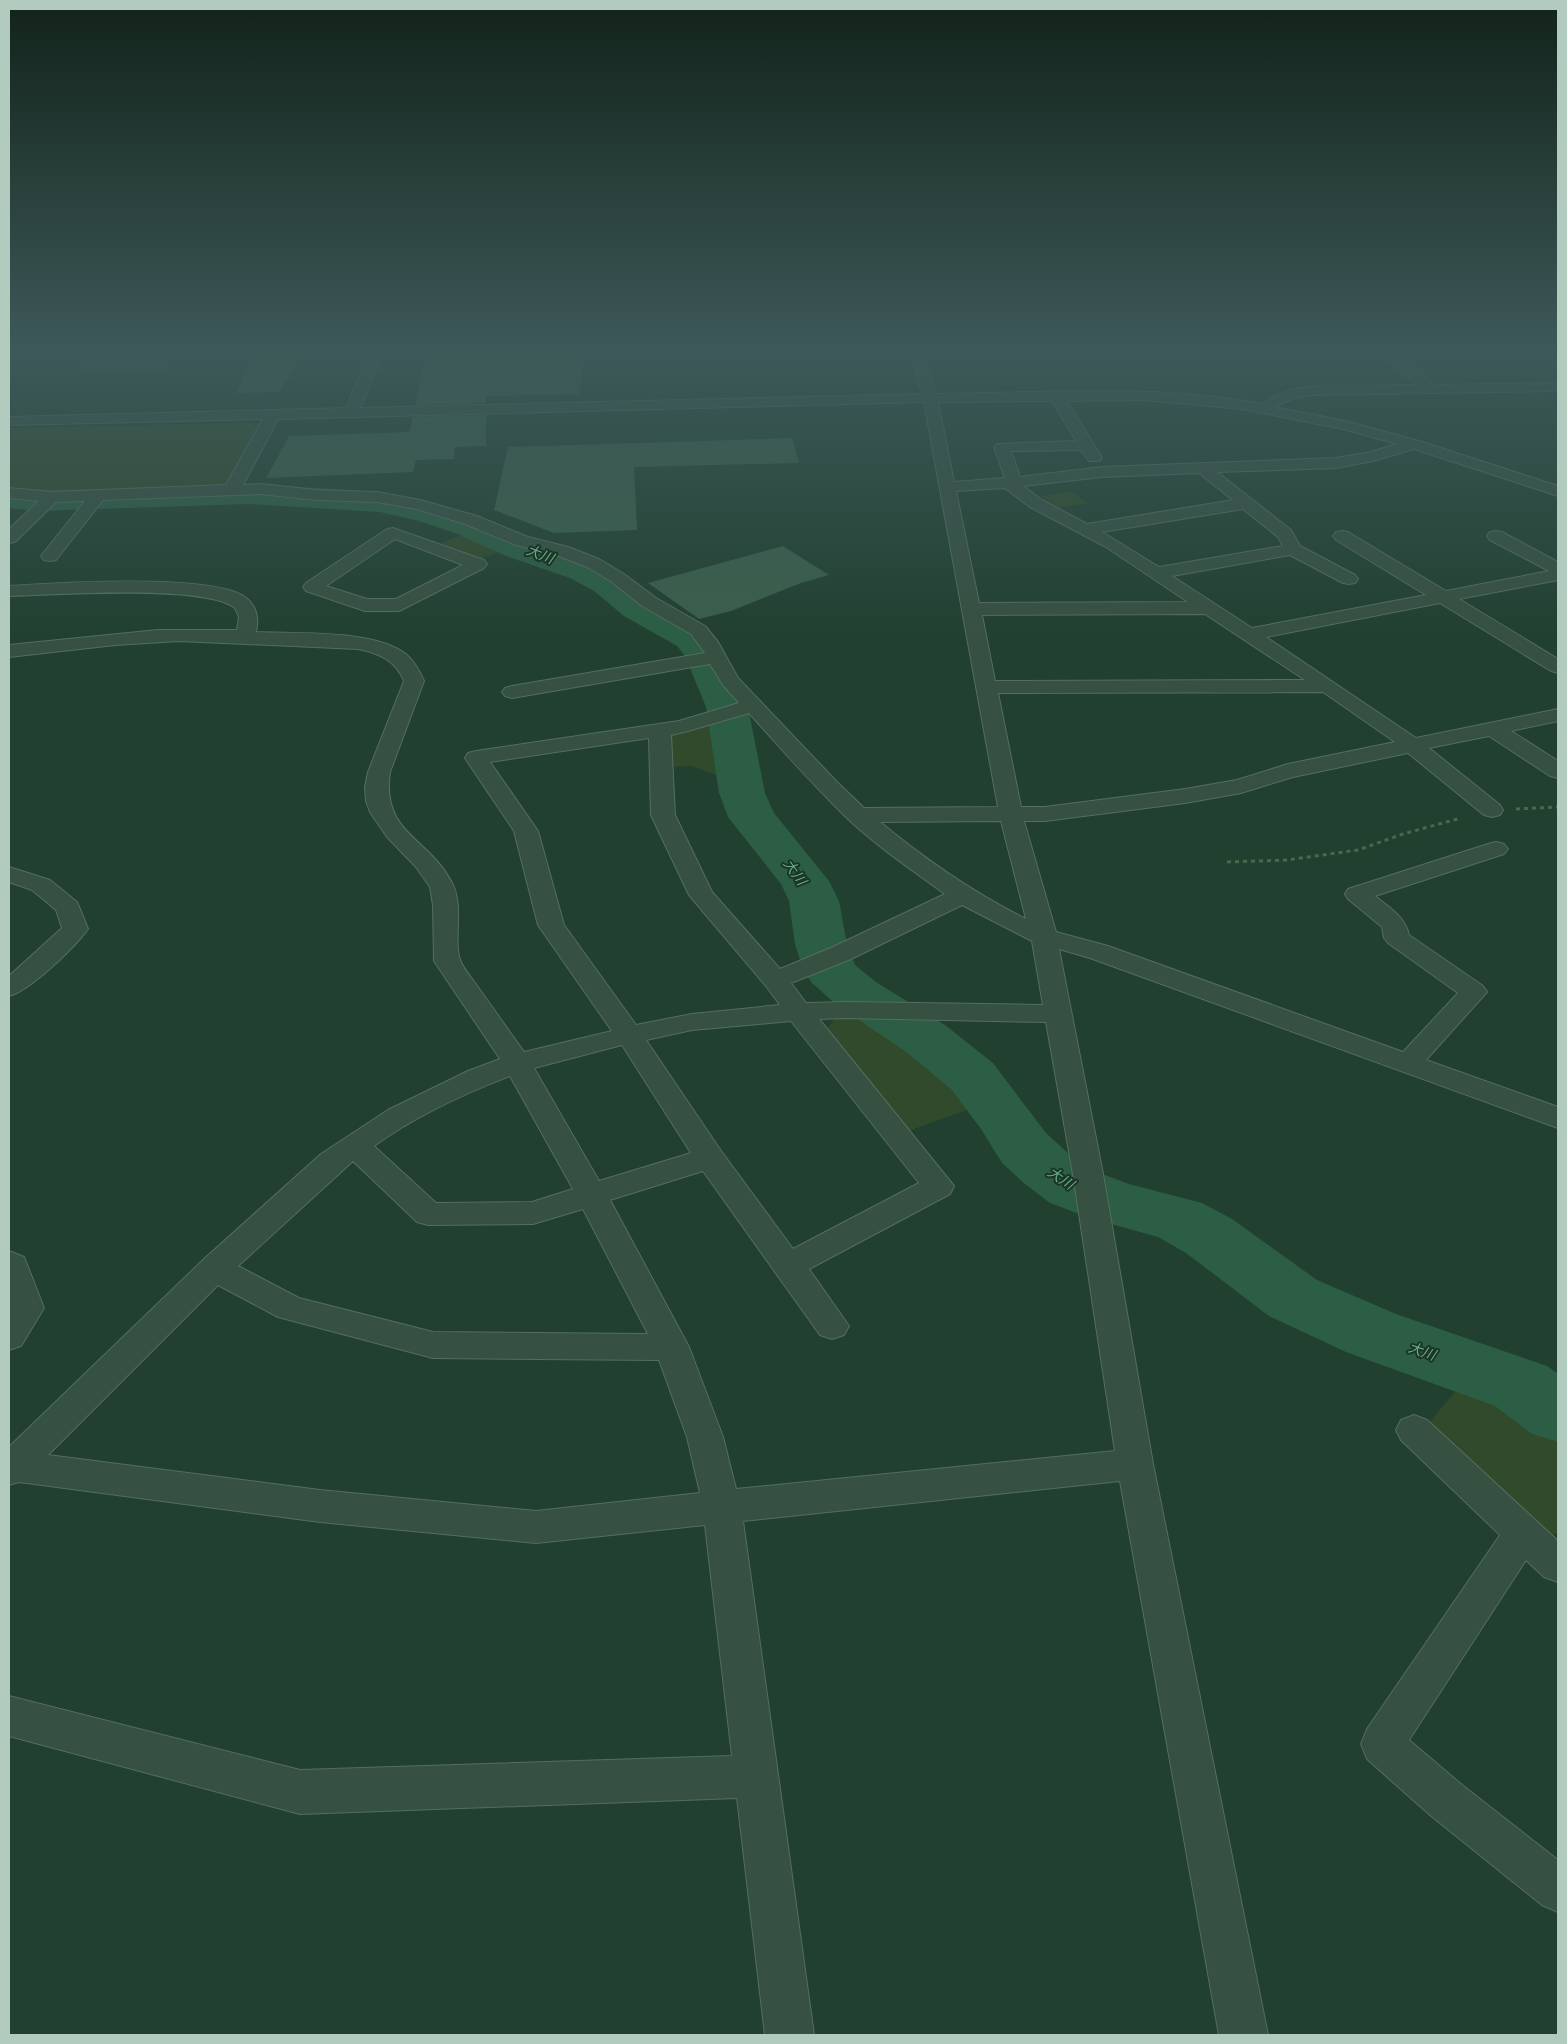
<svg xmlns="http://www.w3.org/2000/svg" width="1567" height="2044" font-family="Figtree,'Noto Sans JP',sans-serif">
<rect width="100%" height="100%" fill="#214030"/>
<path fill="#304a2b" d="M262,423l-37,64 -191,6 -25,-4v-61z
M1070,491l18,12 -30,5 -18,-12z
M469,532l41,15c-38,18 -39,14 -77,-1z
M724,717l11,65 -43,-16 -27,1 -2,-36z
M885,1018l82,60 19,25 -83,30 -79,-98 10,-16z
M1468,1376l39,19 51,38v99l-14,9 -116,-117z"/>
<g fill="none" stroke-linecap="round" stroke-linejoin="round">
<path fill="#2b5e44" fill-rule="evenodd" d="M248,484l132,8 61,14 38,13 53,21 64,22 24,13 32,25 53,30 19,24 24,53 17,86 9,20 55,68 10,20 8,43 8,21 21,17 69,43 48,38 53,70 23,21 25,17 35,13 73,19 30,16 85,61 79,34 151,52 11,8v68l-26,-8 -37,-28 -149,-54 -77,-36 -83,-63 -28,-16 -65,-18 -43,-16 -25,-19 -23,-21 -21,-34 -30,-40 -46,-38 -67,-45 -26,-23 -8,-11 -9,-28 -6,-43 -8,-17 -53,-67 -9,-24 -13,-86 -21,-51 -8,-10 -53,-30 -30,-25 -24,-13 -64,-22 -51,-23 -36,-12 -39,-9 -132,-8 -211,7 -28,-3v-20l28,3z"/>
</g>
<path fill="#3a5e4b" d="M254,352h52l-27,40 -43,1z
M427,352h158l-6,42 -93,2v7l-71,2z
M486,415v31l-31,1 -1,12 -38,1 -3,12 -147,6 23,-42 120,-4 4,-15z
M792,438l7,25 -165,4 3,63 -83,3 -60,-23 14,-63z
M783,546l46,29 -28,8 -70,28 -32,8 -51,-36z"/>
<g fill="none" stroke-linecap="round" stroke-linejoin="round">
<defs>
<path id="minor" d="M97,352h14l-10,12 57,-1 7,4 -7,4h-72l-2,-3z
M370,352h13l-23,56 562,-14 -12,-42h13l13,42c107,-1 219,-10 326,10 27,-26 117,-18 155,-19l-37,-33h14l40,33 124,-2v8l-245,4c-14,2 -26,4 -38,12l70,14 74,20 139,45v10l-144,-47 -41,12 -37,7 -119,4 74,58 9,16 55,29 3,4 -3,4 -6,1 -6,-1 -53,-28 -118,21 80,52 174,-33 -90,-55 -3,-4 3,-4 6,-1 6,1 98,59 103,-20 -59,-31 -3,-4 3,-4 6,-1 6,1 56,30v18l-99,19 99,60v14l-7,-2 -111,-68 -174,34 150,101 142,-29v12l-47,10 47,30v17l-8,-2 -61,-40 -60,12 71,57 3,5 -3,5 -8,2 -8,-2 -76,-62 -115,24 -52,16 -56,10 -140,18h-21l32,111 52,14 295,106 55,-59 -70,-50 -4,-5 -2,-11 -34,-28 -3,-5 3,-5 140,-45 8,-2 8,2 4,5 -4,5 -129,42c14,12 30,20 34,39l74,51 4,6 -61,68 132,47v21l-468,-170 -31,-9 44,225 50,290 115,571h-49l-99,-554 -377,40 71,514h-49l-28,-237 -437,16 -291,-78v-40l291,74 432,-14 -27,-231 -169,18 -216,-21 -301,-40 -10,3v-38l194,-187 118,-106 67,-44 80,-39 32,-12 -66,-98 -1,-56 -3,-18 -14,-20 -29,-30 -17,-25 -4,-11 -1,-14 3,-15 36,-91c-8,-20 -25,-28 -46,-32l-179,-8 -64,4 -106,12v-12l149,-15h79l2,-13 -4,-9c-29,-24 -183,-13 -226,-12v-10c47,-3 201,-13 236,11 12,9 14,22 11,35 41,2 120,-3 151,23 8,7 13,17 17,26l-34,91c-9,62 39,65 62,111 13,24 0,59 9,79 4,9 13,19 19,28 15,21 29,41 44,62l88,-21 -74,-106 -24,-94 -49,-73 3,-5 8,-2 203,-30 60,-18 -16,-18 -13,-21 -198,34 -7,-2 -3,-4 3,-4 7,-2 193,-33 -14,-19 -49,-28 -30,-24 -25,-15 -31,-12 -40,-10 -51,-21 -48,-15 -40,-7 -61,-2 -55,-6 -158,6 -47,60 -6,1 -6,-1 -3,-4 44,-55 -29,1 -41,40 -6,1v-14l30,-28 -30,-3v-10l43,4 174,-7 37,-66 -254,6v-8l337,-9zM1143,400l100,9 100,20 54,15 -26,8 -35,6 -234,9 -82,10 -9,-26 70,-1 8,11h10l3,-3 -35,-57zM1052,401l24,40 -79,3 -3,3 11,31 -51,4 -16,-80zM924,402l74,405 -134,1 -27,-26 -99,-104 -20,-36 -13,-16 -49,-28 -32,-24 -25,-15 -31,-12 -40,-10 -51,-21 -57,-16 -43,-8 -61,-2 -55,-6 -18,1 35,-66zM1199,473l34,27 -146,24 -45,-24 -19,-14 79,-9zM1005,488l25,19 76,40 82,55 -209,1 -23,-112zM1243,509l35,28 5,9 -124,21 -57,-35zM1205,614l100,66 -310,1 -13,-66zM1323,692l72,50 -107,22 -51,16 -52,9 -140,18h-24l-23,-114zM749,713c32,36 64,72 99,106 30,28 64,51 97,75l-112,53 -53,22 -68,-77 -37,-77 -4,-80 17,-4zM649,738l2,77 38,80 77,91 14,19 -88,9 -56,11 -72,-100 -26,-94 -48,-69zM1001,821l25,98c-54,-27 -100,-59 -146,-97zM962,905l70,36 11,64 -197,-3 -40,1 -15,-20 60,-24zM846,1018l200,4 27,152 42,277 -379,38 -13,-52 -34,-90 -79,-147 93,-29 117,164 12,4 12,-4 5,-9 -40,-57 141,-75 4,-8 -135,-167zM791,1021l128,162 -126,66 -72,-98 -75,-111 46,-10zM622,1045l69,108 -92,28 -65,-113zM510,1076l63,113 -41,13 -96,1 -62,-57c40,-29 89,-52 136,-70zM353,1161l64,61 11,3 105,-1 50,-15 65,125 -215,-2 -134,-34 -61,-32zM218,1285l60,32 155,41 226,2 28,77 13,56 -164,18 -216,-21 -272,-35z
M393,528l91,32 3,4 -3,4 -85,43h-34l-59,-20 -3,-4 3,-4 81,-54zM395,539l68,26 -67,34h-29l-41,-13z
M9,867l41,13 27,22 11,27c-13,18 -58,62 -79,67v-20l53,-48 -6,-18 -24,-20 -23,-8z
M9,1251l15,6 20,51 -23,38 -12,4z
M1414,1415l13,5 131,121v41l-14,-5 -18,-17 -117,180 53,45 96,75v52l-16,-7 -112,-90 -63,-56 -6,-15 6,-15 133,-194 -99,-95 -5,-10 5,-10z"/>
</defs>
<use href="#minor" stroke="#546e60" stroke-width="2"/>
<path stroke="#4b674d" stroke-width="3" stroke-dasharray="4 4" stroke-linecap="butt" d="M1516,809l42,-2
M1227,862l60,-2 71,-10 45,-16 58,-16"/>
<use href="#minor" fill="#365042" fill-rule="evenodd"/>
</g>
<linearGradient id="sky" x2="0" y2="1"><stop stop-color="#12231a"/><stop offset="0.55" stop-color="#3d5959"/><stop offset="1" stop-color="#3d5959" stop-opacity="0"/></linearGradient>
<rect width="1567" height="638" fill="url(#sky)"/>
<g text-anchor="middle" stroke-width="4" stroke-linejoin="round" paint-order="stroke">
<g font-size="14" font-style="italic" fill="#67ad88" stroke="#1b3527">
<text transform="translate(540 554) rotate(21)" y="5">大川</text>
<text transform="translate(795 872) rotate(54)" y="5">大川</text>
<text transform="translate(1061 1178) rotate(33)" y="5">大川</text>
<text transform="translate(1422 1351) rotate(19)" y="5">大川</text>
</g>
</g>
<rect width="1567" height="2044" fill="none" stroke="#b2cbbf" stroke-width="20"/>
</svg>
